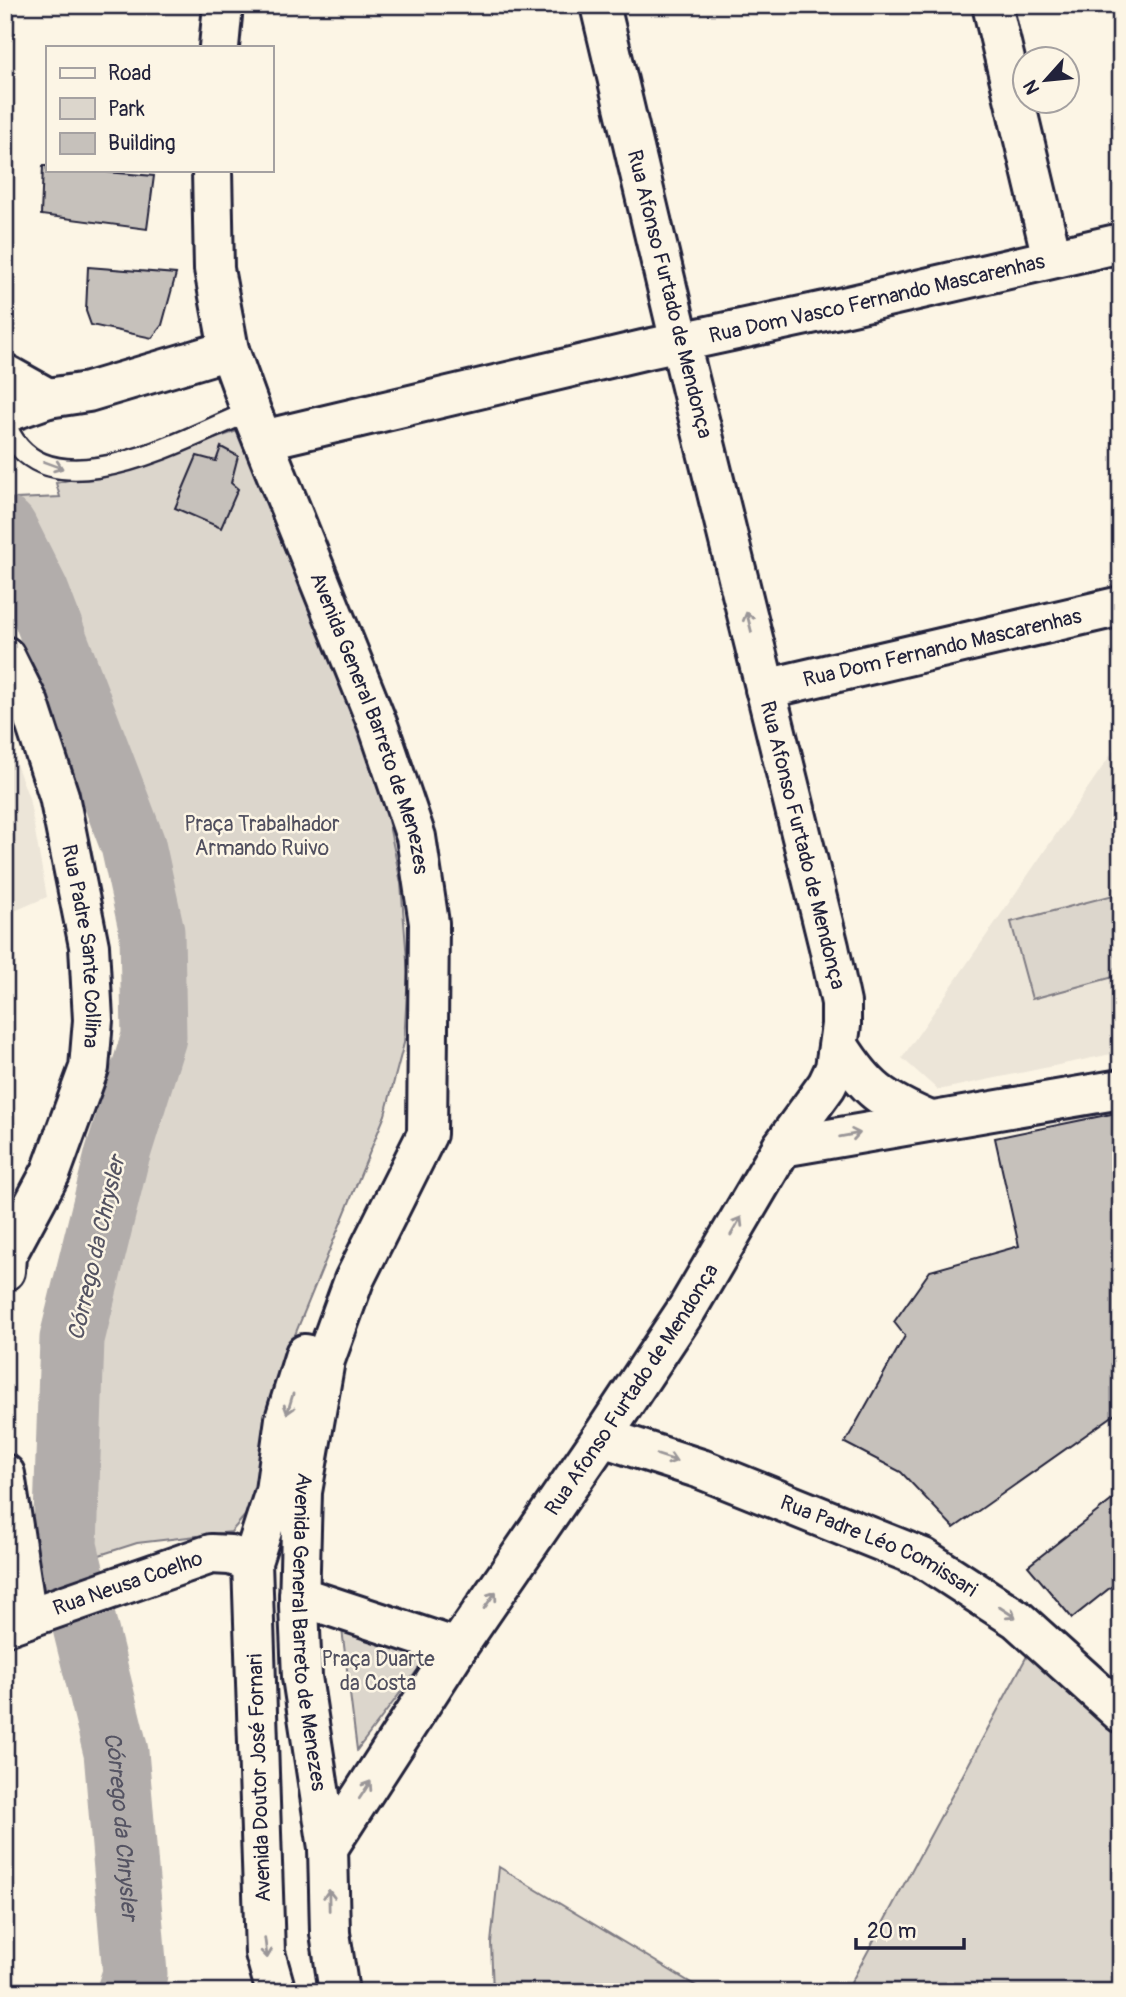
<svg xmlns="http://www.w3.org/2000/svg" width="1126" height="1997" font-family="Pangolin,sans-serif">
<rect width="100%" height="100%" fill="#fcf5e5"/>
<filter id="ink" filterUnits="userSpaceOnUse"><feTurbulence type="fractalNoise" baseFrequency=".0143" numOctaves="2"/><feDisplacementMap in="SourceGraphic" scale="14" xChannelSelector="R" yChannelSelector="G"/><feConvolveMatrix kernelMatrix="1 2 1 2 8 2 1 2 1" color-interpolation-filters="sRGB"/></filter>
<g filter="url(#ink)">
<path fill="#ece5d8" d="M5,735l24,63 18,99 -42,18z
M1121,740v312l-183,38 -36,-32z"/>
<path fill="#dcd6cc" stroke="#7f7c84" stroke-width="2" d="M243,429l40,92 100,275 18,87 7,90 -4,70 -19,72 -93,227 -32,156 -29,34 -94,11 -53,17 4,-213 34,-116 43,-194 -6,-102 -23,-77 -22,-98 -46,-139 -52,-122 44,-2 -4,-14 97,-23z
M1121,893v82l-89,24 -21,-77z
M342,1629l86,27 -71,94z
M1028,1654l93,76v262h-275z
M499,1867l207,125h-213l-2,-49z"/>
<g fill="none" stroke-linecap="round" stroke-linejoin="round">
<path stroke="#b2adab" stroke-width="65" id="s1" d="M5,529l32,64 96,252 19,87 2,105 -37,119 -45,183 -7,207 51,206 19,222 -6,18"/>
</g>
<path fill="#c6c1bb" stroke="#22223b" stroke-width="2" d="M43,166h4v4h35l72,6 -7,53 -106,-14z
M88,267l88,7 -14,51 -10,13 -61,-13 -5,-14z
M221,447l17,9 -7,27 7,6 -17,39 -46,-20 22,-52 19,5z
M1121,1112v298l-167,118 -53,-56 -56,-29 60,-107 -11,-14 36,-51 89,-25 -24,-108z
M1121,1493v86l-49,39 -44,-52z"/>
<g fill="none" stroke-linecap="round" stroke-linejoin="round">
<defs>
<path id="service" d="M5,422c36,100 184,14 246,-11"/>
<g id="minor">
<path d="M992,5l60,253"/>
<path d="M5,374l43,24"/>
<path d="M5,413l43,-15 40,-6 141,-42"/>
<path id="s2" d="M263,440l380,-90 196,-42 282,-65"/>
<path id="s3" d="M5,656l24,48 30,92 30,150 4,74 -4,48 -38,104 -45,84 -1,15"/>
<path id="s4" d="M765,689l356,-83"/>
<path d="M839,1046c28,44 43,54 91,75"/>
<path d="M782,1147l339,-58"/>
<path id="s5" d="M602,1437l99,32 222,89 94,61 104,94"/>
<path d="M5,1474l22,144"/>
<path d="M299,1596l158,52"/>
<path id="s6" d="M5,1626l206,-72 19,1 22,7"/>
<path id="s7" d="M328,1848l129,-200 145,-211 85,-128 95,-162 45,-62 8,-17 6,-43v-22l-12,-56 -149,-605 -80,-337"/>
</g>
<g id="secondary">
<path d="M219,47l4,-42"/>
<path id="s8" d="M212,170l2,99 15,81 22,61 128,317 37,109 13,86 -2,211 -73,146 -29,80 -23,132 -3,114 3,71 26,171 2,85 9,59"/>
<path d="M276,1992l-11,-39 -13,-391 23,-71 10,-72 20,-65"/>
</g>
</defs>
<use href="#service" stroke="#22223b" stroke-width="24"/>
<use href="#minor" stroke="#22223b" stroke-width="44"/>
<use href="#secondary" stroke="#22223b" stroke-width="44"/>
<use href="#service" stroke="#fcf5e5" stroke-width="19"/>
<use href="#minor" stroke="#fcf5e5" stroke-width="38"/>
<use href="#secondary" stroke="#fcf5e5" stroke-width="38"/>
</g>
<defs><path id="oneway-shaft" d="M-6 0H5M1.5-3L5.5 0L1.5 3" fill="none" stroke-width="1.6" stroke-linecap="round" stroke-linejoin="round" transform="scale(1.75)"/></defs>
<g stroke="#9a9698">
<use href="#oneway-shaft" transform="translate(53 465) rotate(20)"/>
<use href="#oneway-shaft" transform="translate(749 622) rotate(-104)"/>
<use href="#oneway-shaft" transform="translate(850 1135) rotate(-10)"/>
<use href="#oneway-shaft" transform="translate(736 1226) rotate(-60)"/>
<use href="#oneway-shaft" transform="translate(290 1404) rotate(107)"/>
<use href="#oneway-shaft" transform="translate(667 1458) rotate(18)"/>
<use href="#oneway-shaft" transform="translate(490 1600) rotate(-55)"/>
<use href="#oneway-shaft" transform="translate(1007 1612) rotate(33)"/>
<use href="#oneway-shaft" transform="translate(365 1790) rotate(-57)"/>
<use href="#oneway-shaft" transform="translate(329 1900) rotate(-91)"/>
<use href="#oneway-shaft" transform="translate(266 1948) rotate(83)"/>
</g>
</g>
<g text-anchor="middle" stroke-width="5" stroke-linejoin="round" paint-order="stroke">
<g font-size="21" fill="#22223b" stroke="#fcf5e5">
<text transform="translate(670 294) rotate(76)" y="7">Rua Afonso Furtado de Mendonça</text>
<text dy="7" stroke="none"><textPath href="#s2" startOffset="630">Rua Dom Vasco Fernando Mascarenhas</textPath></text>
<text dy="7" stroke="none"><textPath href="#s4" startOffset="182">Rua Dom Fernando Mascarenhas</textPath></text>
<text dy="7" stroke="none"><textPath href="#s8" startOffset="581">Avenida General Barreto de Menezes</textPath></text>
<text transform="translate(803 845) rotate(76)" y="7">Rua Afonso Furtado de Mendonça</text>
<text dy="7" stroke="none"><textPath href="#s3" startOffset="303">Rua Padre Sante Collina</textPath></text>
<text dy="7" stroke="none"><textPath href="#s7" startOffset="550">Rua Afonso Furtado de Mendonça</textPath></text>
<text dy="7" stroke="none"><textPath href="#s5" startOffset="298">Rua Padre Léo Comissari</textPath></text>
<text dy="7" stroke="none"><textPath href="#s6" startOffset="130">Rua Neusa Coelho</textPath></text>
<text dy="7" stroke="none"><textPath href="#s8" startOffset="1524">Avenida General Barreto de Menezes</textPath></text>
<text transform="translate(259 1778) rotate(-92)" y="7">Avenida Doutor José Fornari</text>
</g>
<g font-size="21" fill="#504f5f" stroke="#fcf5e5">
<text x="262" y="831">Praça Trabalhador<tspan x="262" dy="24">Armando Ruivo</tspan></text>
<text x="378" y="1666">Praça Duarte<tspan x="378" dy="24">da Costa</tspan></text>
</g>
<g font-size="23" font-style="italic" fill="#545362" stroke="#fcf5e5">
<text transform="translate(96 1248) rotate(-77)" y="8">Córrego da Chrysler</text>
<text dy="8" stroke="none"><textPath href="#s1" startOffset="1342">Córrego da Chrysler</textPath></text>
</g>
</g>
<rect width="1126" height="1997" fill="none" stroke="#fcf5e5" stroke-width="28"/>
<rect x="14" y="14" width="1098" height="1969" fill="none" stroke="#22223b" stroke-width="2.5" filter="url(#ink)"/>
<rect x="46" y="46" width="228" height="126" fill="#fcf5e5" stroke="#a5a1a1" stroke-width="2"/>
<rect x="60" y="68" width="35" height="10" fill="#fcf5e5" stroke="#a5a1a1" stroke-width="2"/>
<text x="108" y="80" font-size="21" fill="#22223b">Road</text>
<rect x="60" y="98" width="35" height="21" fill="#dcd6cc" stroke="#a5a1a1" stroke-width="2"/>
<text x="108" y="116" font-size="21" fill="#22223b">Park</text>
<rect x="60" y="133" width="35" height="21" fill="#c6c1bb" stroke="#a5a1a1" stroke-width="2"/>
<text x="108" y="150" font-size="21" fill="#22223b">Building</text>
<g transform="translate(1046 80) rotate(243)"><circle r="33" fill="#fcf5e5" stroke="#a5a1a1" stroke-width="2"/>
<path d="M0-5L12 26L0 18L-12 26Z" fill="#22223b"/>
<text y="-10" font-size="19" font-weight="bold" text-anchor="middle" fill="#22223b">N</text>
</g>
<path d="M856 1938v10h108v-10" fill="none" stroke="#22223b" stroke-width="3.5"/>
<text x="867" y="1938" font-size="21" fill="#22223b" stroke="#fcf5e5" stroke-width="5" paint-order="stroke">20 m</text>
</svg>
